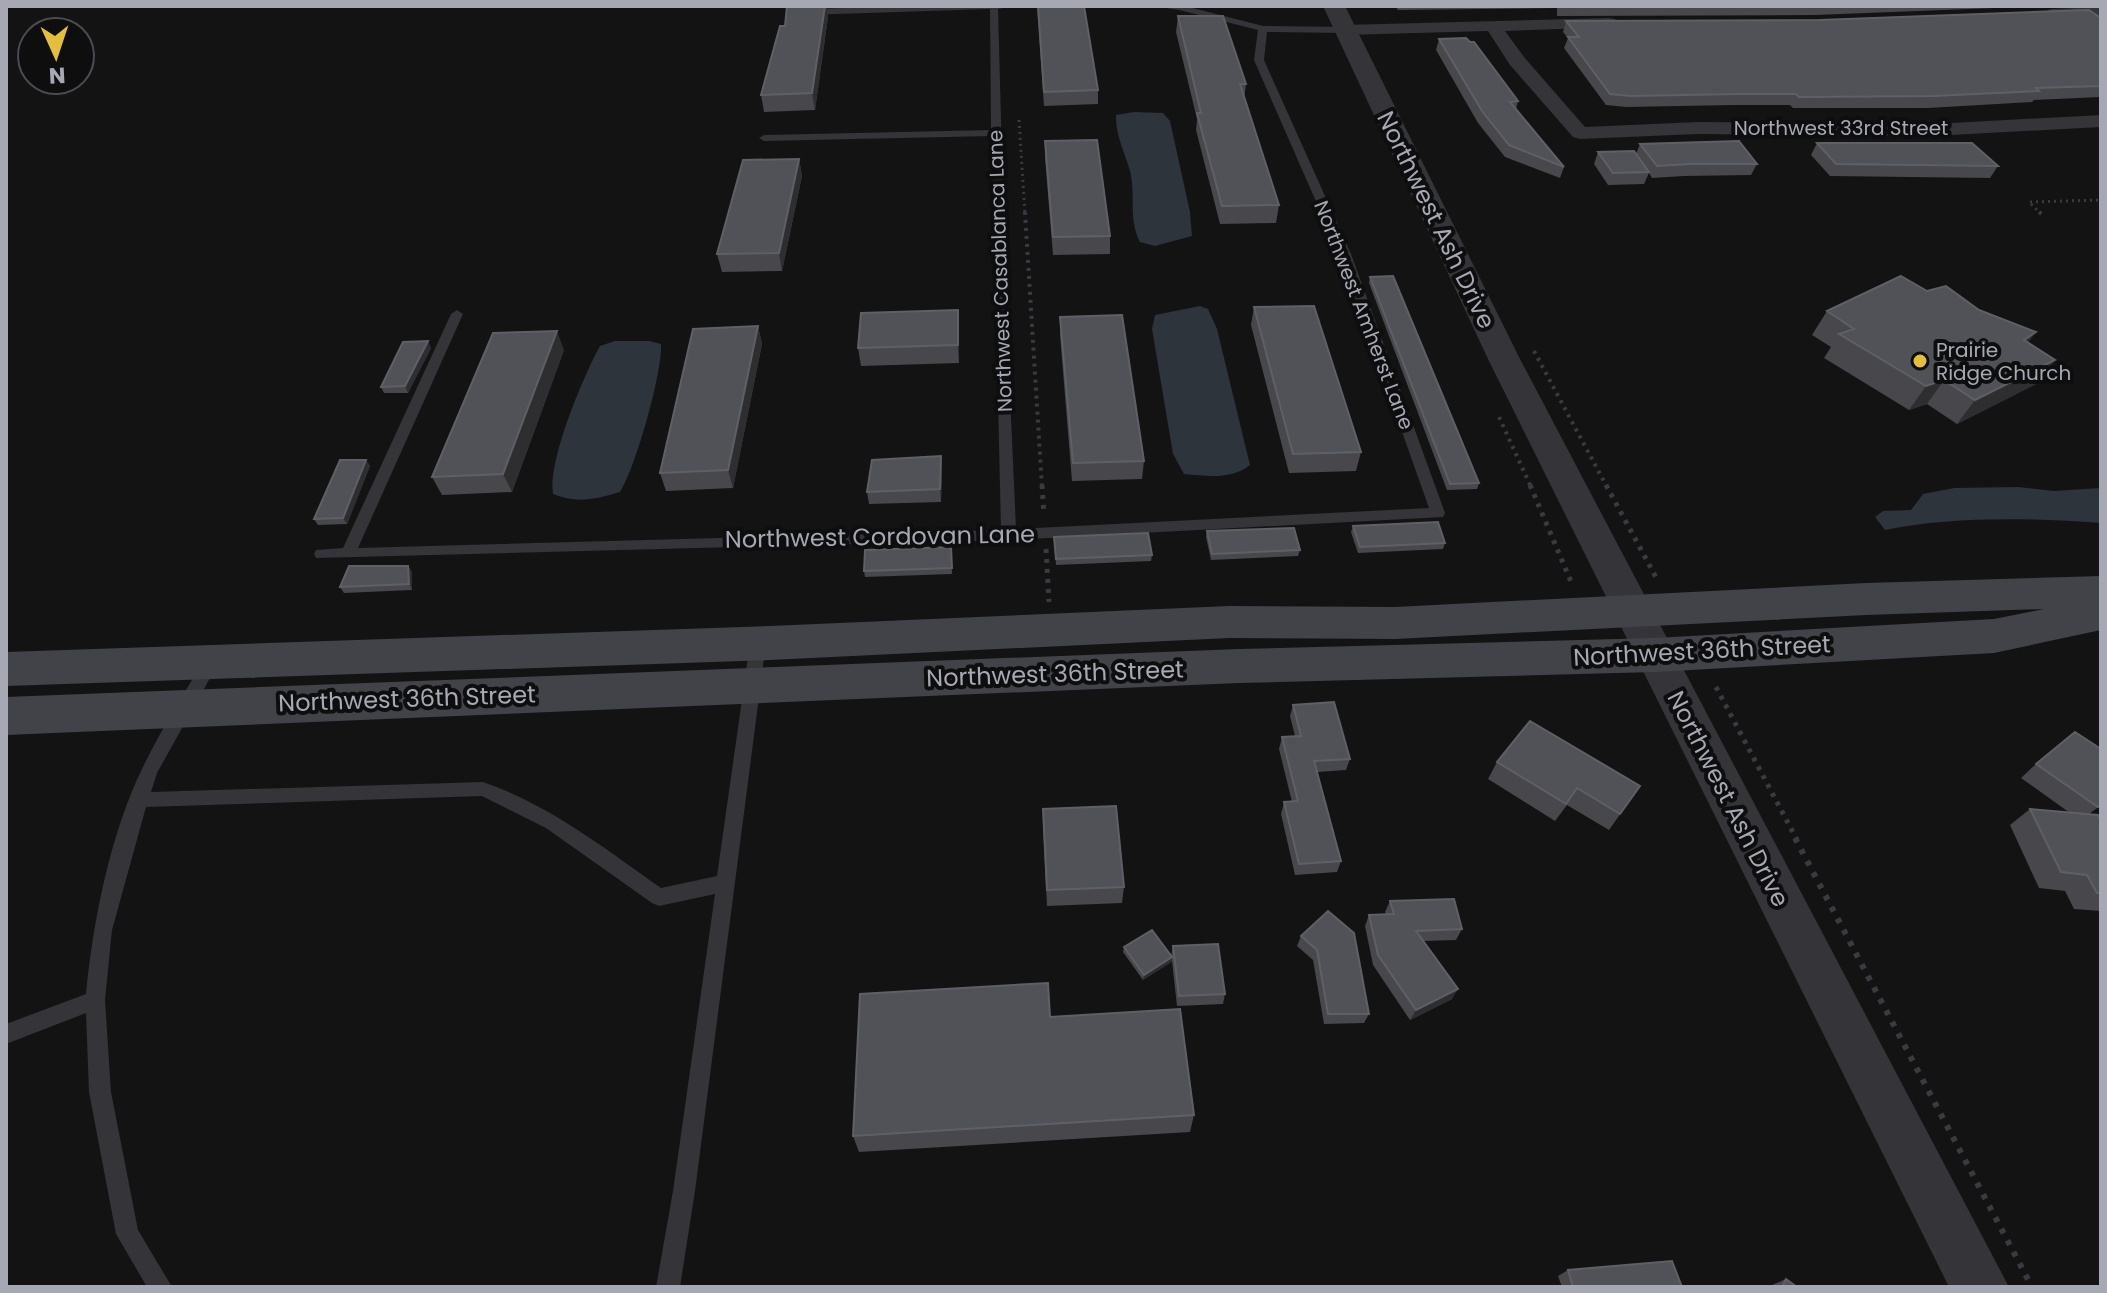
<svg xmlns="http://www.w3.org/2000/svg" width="2107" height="1293" font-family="Poppins,sans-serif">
<rect width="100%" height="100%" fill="#131314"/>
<path fill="#2d343c" d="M1134,112l29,1 7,8 20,91 2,24 -37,10 -15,-4c-12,-23 -4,-47 -10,-71 -5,-18 -15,-37 -14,-56z
M1200,306l8,3 9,20 33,136c-19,15 -43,11 -66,9l-11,-20 -21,-125 3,-14z
M615,341h34l12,3c2,27 -26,126 -41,148 -24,7 -43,12 -67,2 -5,-34 30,-117 47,-148z
M2018,487l36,4 47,-3v35c-70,-5 -148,-7 -216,7l-10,-13 8,-6 28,-1 12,-16 31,-6z"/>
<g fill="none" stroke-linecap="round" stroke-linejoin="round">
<path stroke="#3a3b40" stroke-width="3" stroke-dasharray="2 4" stroke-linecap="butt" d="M1019,120l6,94
M2041,214l-12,-12 72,-2"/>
<path stroke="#3a3b40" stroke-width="4" stroke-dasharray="3 5" stroke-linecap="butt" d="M1025,212l17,275
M2039,212l5,4
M1534,351l73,136
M1499,417l32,70"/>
<path stroke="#3a3b40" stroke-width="5" stroke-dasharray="4 6" stroke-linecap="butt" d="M1042,485l2,30
M1530,485l42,99
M1606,485l52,96
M1046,549l3,53
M1716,687l81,153"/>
<path stroke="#3a3b40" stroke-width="6" stroke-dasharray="5 8" stroke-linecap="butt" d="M1795,838l237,449"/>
<path fill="#343439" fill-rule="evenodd" d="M921,6h92l-15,3 8,294 10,226 413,-21 -90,-254 -85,-194 4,-30 -79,-20 -26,-4h32l78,20 81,1 4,3 -4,3 -77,-1 -3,28 87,194 94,259 -2,4 -434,23 -693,18 -2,-4 2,-4 27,-2 108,-234 6,-4 6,4 -105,234 643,-18 -9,-394 -228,5 -5,-3 5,-3 227,-5 -1,-121 -185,6 -4,-3 4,-3z
M758,637l6,2 2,4 -71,548 -15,96h-24l17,-96 42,-297 -56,12 -7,-3 -106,-75 -64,-32 -336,11 -34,123 -7,70 6,92 27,138 34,57h-25l-31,-53 -27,-142 -3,-79 -80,31v-20l80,-30c7,-73 24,-159 56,-225 18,-38 42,-75 63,-111h12l2,4 -62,111 -6,19 332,-10c67,23 121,66 178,106l56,-12 33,-233 2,-4z"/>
<path fill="#343439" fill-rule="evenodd" d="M2101,7v10l-50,2 -9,-5 9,-5z
M1609,18l6,1 3,4 -3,4 -110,4 19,26 61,70 113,-5 234,2 169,-9v12l-169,9 -234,-2 -118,5 -7,-2 -63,-72 -22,-34 -144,4 -9,-5 9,-5z"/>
<path fill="#343439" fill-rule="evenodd" d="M1323,6h22l175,353 489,928h-60l-461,-928z"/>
<path fill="#424349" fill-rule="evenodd" d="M2101,576v54l-107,23 -339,19 -416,11 -1233,52v-38l1233,-48 416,-11 339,-19 50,-10 -178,6 -471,24 -166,-1 -459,22 -764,26v-34l764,-26 459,-20 166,1 471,-24z"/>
</g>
<path fill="#47474c" d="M787,6h39l2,11 -13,93 -51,2 -3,-17 24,-69z
M1037,6h47l14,84v14l-54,2z
M1381,6h668l-234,9 -258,1v-8l-159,2 -3,-4z
M1178,16l68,68 -2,15 35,106 -3,18 -56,1 -24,-94 1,-11 -21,-87z
M2101,18v79l-67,3 -2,2 -104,6h-135l-3,-3h-56l-108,2 -20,-2 -42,-57 4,-10 -5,-6 3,-11z
M1439,39l79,62 -2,8 48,58 -4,11 -55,-21 -27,-34 -42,-73z
M1045,141l65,95v18l-57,1 -8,-97z
M1817,143l181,23 -8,12 -160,-2 -19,-21z
M1640,144l117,20 -6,11 -67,1 -32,2 -3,-5 -5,11 -36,1 -14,-21 4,-12 38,2z
M799,159l3,17 -20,95 -60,1 -5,-18z
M1370,277l109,206 -2,6 -30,1 -78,-207z
M1927,291l101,52 27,17 -19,24 -79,40 -30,-20 -18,6 -85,-52 7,-11 -19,-12 15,-24z
M1254,307l107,145 -5,19 -67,2 -38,-148z
M958,310l1,53 -98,3 -3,-18z
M1060,317l84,144 -2,18 -70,2 -12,-146z
M758,326l4,18 -29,144 -67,3 -6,-18z
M431,348l-23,45h-24l-3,-6z
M564,350l-52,142 -70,3 -10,-18z
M941,456l1,13 -1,33 -72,2 -2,-12z
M366,460l4,6 -23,58 -29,1 -4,-6z
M1353,526l92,17 -2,6 -85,4 -7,-21z
M1207,531l93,19 -2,6 -87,4 -5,-23z
M1054,537l98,18 -1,6 -95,4z
M951,547l1,27 -87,3 -1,-6z
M408,566l4,6v18l-68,3 -4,-6z
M1293,705l57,54 -4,11 -29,2 24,89 -4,11 -42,3 -14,-61 3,-12h8l-13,-53 3,-12 13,-1 -5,-20z
M1497,762l143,24 -31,44 -42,-25 -12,16 -67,-42z
M2036,764l65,41 -12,9 12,7v90l-27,-2 -9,-18 -26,-3 -29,-63 20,-16 40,4 -49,-35z
M1043,826l81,61 -2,16 -75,3z
M1390,901l72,28 -6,11 -33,1 29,58 -42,21 -37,-55 -8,-39 4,-11 17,-1 -1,-2z
M1328,911l41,103 -5,9 -40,1 -11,-64 -16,-14 4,-10z
M1173,946l52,48 -2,10 -46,2 -5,-45 -29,19 -20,-28 1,-5 47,9z
M1050,1017l144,98 -4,17 -331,20 -6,-16z
M1568,1270l114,17h-120l-4,-11z
M1786,1279l11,8h-26l1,-2z"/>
<path fill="#2e2e31" d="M825,6h1l2,11 -13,93 -3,-17z
M799,159l3,17 -20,95 -3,-18z
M958,310l1,18v35l-1,-18z
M758,326l4,18 -29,144 -5,-18z
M557,331l7,19 -52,142 -9,-18z
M2036,332l-18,24 6,-16z
M428,341l3,7 -23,45 -3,-7z
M2055,360l-19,24 -79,40 18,-24z
M1944,380l-17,24 -18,6 17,-24z
M941,456l1,13 -1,33 -1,-13z
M366,460l4,6 -23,58 -4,-6z
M408,566l4,6v18l-3,-6z
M1172,957v5l-29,18 1,-5z
M1458,989l-6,10 -42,21 6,-10z"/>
<path fill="#515257" stroke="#5f5f66" stroke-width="2" d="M787,6h38l-13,87 -51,2 19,-69h5z
M1038,6h46l14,84 -54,2z
M2089,10l12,8v68l-65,2 3,3 -105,5 -135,1 -3,-3h-57l-109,2 -20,-2 -42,-57h11l-13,-16 254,-1z
M1178,16h45l23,68h-6l39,121 -57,1 -25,-93h4z
M1466,38l4,4h4l44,59 -8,1 54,65 -55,-22 -27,-34 -43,-72z
M1097,140l13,96 -57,1 -8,-96z
M1739,141l18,23h-67l-33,2 -17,-22z
M1817,143h155l26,23 -162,-2z
M1634,151l15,21 -36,1 -15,-21z
M799,159l-20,94 -62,1 26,-94z
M1393,276l86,207 -29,1 -80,-207z
M1901,276l26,15 19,-5 33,24 57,22 -12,8 31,20 -80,40 -31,-20 -18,6 -87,-52 15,-5 -27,-18z
M1314,306l47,146 -68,2 -39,-147z
M958,310v35l-100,3 3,-35z
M1122,315l22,146 -71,2 -13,-146z
M758,326l-30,144 -68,3 33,-144z
M557,331l-54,143 -71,3 61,-144z
M428,341l-23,45 -24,1 22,-45z
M941,456l-1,33 -73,3 5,-32z
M340,460h26l-23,58 -29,1z
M1438,522l7,21 -85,4 -7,-21z
M1294,528l6,22 -88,4 -5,-23z
M1148,533l4,22 -96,4 -2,-22z
M951,547l1,21 -88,3 1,-21z
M349,566h59l1,18 -69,3z
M1334,702l16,57 -36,2 27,100 -42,3 -15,-62 14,-1 -16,-64 19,-1 -8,-31z
M1530,721l110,65 -20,28 -43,-26 -11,16 -69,-42z
M2075,732l26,17v56l-3,2 -62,-43z
M1116,806l8,81 -77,3 -4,-81z
M2030,809l68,6 3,6v72h-4l-10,-18 -26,-3z
M1454,899l8,30 -46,2 42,58 -42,21 -38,-55 -9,-40 25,-1 -4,-13z
M1328,911l26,22 15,81h-41l-11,-64 -16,-14z
M1152,930l20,27 -28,18 -20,-28z
M1218,944l7,50 -46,2 -6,-50z
M1048,983l2,34 130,-8 14,106 -341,21 7,-142z
M1672,1261l10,26h-109l-5,-17z
M1786,1279l11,8h-15z"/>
<circle fill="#e3bf3d" stroke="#0e0e0f" stroke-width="3" cx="1920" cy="361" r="8"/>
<g text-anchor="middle" stroke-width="8" stroke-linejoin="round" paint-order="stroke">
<g font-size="20" fill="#a6a8b4" stroke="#0e0e0f">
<text x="1841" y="135">Northwest 33rd Street</text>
<text transform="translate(1000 271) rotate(-92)" y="7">Northwest Casablanca Lane</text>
<text transform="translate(1364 315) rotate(69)" y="7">Northwest Amherst Lane</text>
</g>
<g font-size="20" fill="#a6a8b4" stroke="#0e0e0f" text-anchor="start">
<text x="1936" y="357">Prairie<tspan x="1936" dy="23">Ridge Church</tspan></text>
</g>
<g font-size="24" fill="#a6a8b4" stroke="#0e0e0f">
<text transform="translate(1436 220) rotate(64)" y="8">Northwest Ash Drive</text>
<text transform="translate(880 537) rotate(-1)" y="8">Northwest Cordovan Lane</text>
<text transform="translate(1702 651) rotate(-3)" y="8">Northwest 36th Street</text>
<text transform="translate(1055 674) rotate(-2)" y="8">Northwest 36th Street</text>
<text transform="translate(407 699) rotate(-2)" y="8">Northwest 36th Street</text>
<text transform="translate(1728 799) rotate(63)" y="8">Northwest Ash Drive</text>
</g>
</g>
<rect width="2107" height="1293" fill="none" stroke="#a6a8b4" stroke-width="16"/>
<g transform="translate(56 56) rotate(177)"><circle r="38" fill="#0e0e0f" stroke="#4b4c51" stroke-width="2"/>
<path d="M0-6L14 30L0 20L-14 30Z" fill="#e3bf3d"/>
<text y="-12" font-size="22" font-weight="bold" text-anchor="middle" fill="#a6a8b4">N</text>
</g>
</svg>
